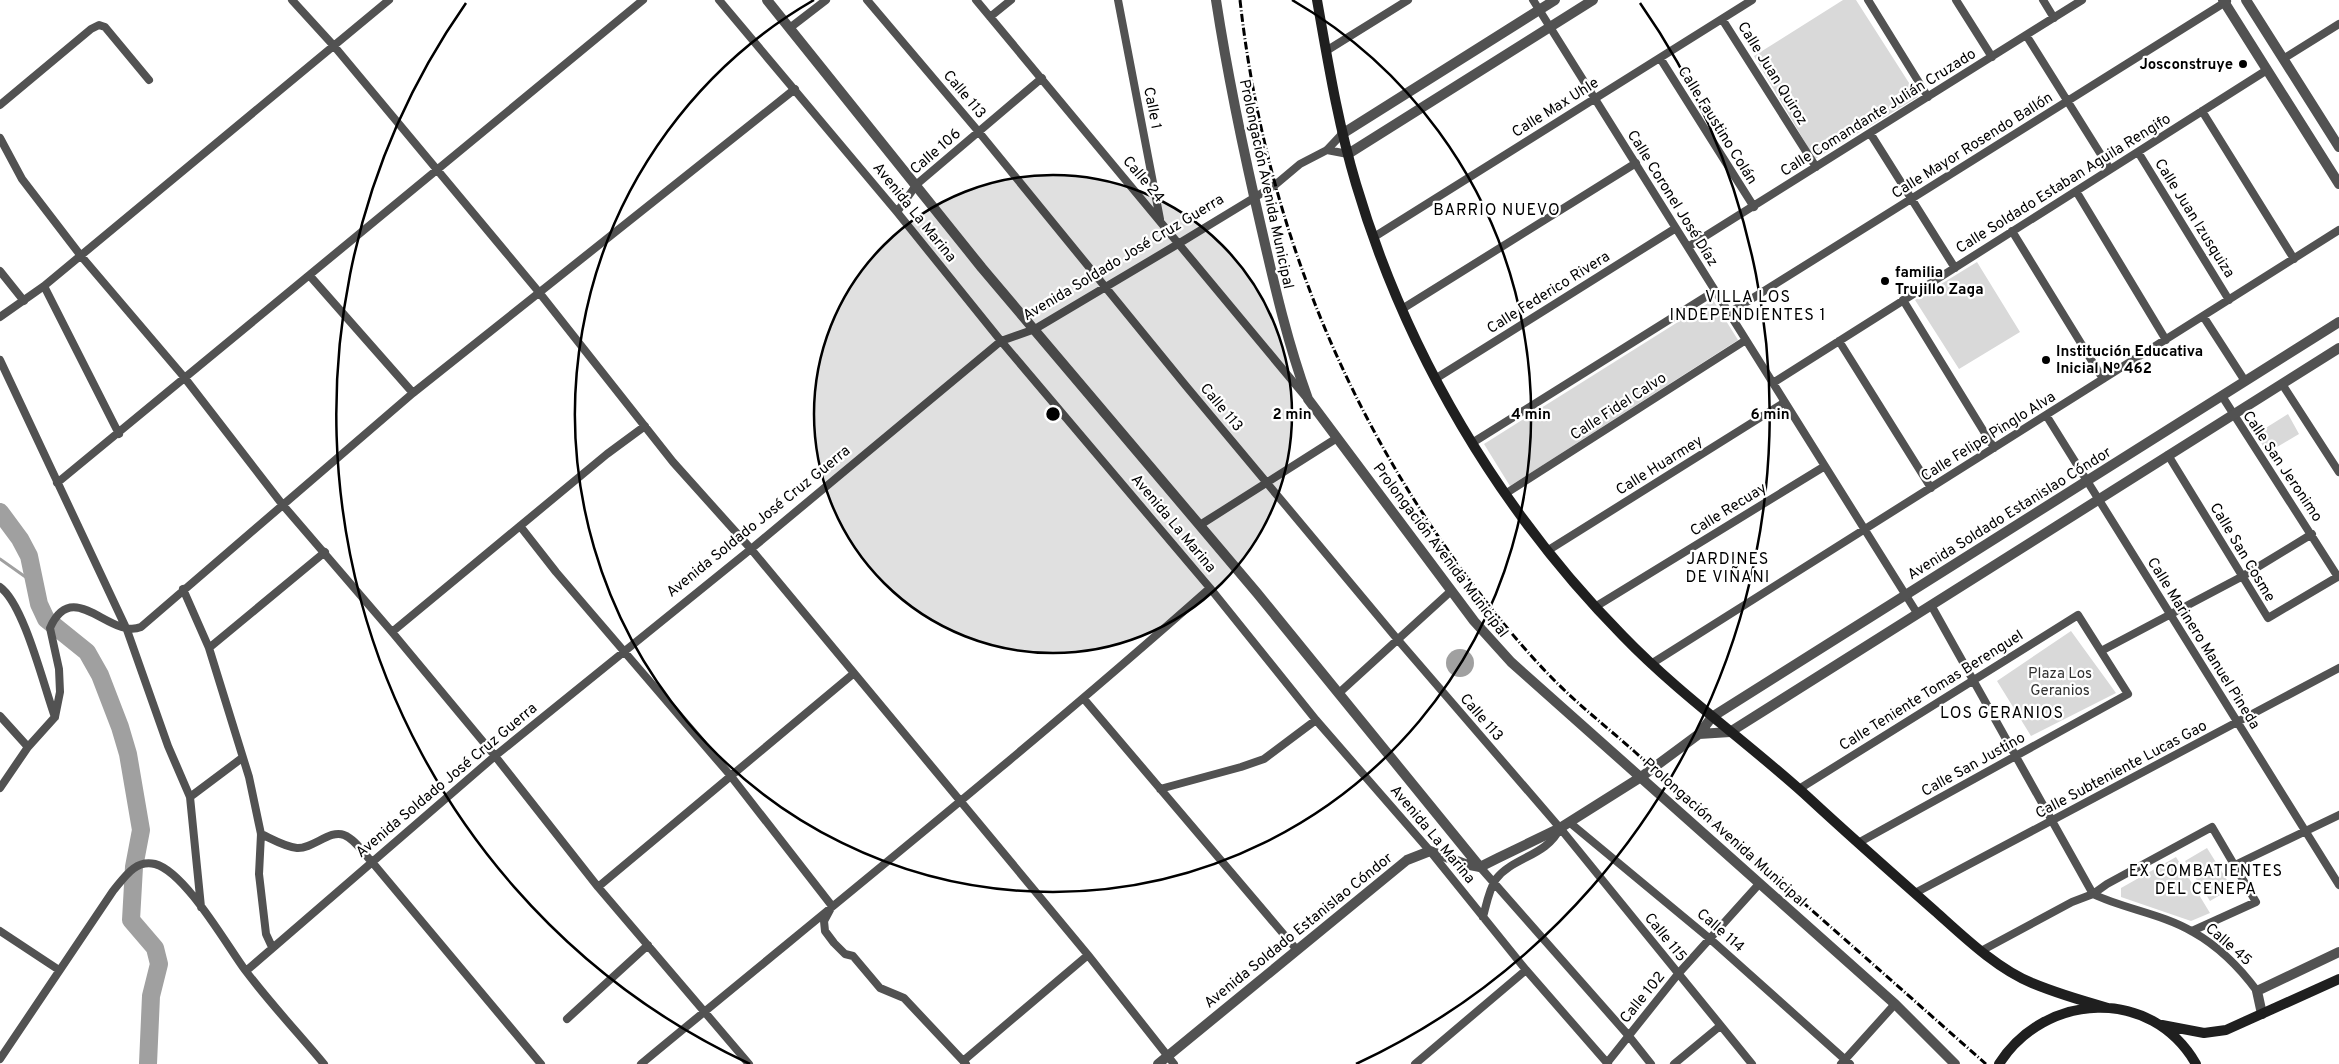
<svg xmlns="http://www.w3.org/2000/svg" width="2339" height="1064" font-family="Overpass,sans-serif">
<rect width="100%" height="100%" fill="#fff"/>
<path fill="#d9d9d9" d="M1843,0h13l62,97 -103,62 -61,-103z
M1977,262l43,70 -61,37 -44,-69z
M1713,300l25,40 -228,146 -26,-42z
M2288,414l11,20 -32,19 -11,-19z
M2071,631l45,62 -85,43 -34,-55z
M2207,848l25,40 -22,13 -25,-40z
M2176,857l34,56 -19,8 -70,-24v-9z"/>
<path fill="#a0a0a0" d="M1446 663a14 14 0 1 1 28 0a14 14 0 1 1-28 0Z"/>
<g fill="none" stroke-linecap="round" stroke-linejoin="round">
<path stroke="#a0a0a0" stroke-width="3" d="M0,559l34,24"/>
<path stroke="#a0a0a0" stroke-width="18" d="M0,512l20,27 9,17 10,48 7,15 41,33 13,23 20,52 8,27 13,76 -7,37 -3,53 24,28 4,16 -8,32 -3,68"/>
<path stroke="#525252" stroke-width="8" d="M292,0l42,46 204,245 135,171 78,87 162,195 175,211 86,109
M719,0l178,212 104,129 209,247 106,132 114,131 96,119 82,94
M867,0l111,131 208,255 212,254 162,188 192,236
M976,0l329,396
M1118,0l42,219
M1533,0l384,613
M1868,0l60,97
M1956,0l36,57
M2043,0l11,18
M990,17l21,-17
M1722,19l94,148
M791,27l35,-27
M2026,35l84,134
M1326,51l82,-51
M1660,58l94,149
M2283,59l56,-35
M0,105l91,-76 8,-4 6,2 44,53
M2202,111l92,148
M1870,133l85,135
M0,138l22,41 59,77 103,121 98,127 110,128 103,124 103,131 151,177
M1327,150l21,4
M2138,152l91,148
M2076,191l90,149
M897,212l20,-28 125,-106
M2012,231l91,148
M1374,237l378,-237
M1688,247l394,-247
M0,271l24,30
M310,276l103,117
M44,286l345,-286
M1903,300l91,148
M1402,309l234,-146
M1729,313l498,-312
M2203,316l42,65
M0,317l44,-31 75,148
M1839,341l92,147
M0,360l127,270 41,116 22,51
M1435,379l241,-151
M1773,383l494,-313
M2282,384l57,88
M2222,396l116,181
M2046,415l293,470
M1472,443l243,-152
M2168,455l100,163 71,-42
M57,483l586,-483
M1505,494l241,-154
M1200,525l137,-87
M520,526l36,46 174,203 102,131 -8,15 1,10 9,12 11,11 8,2 27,32 24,10 62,66
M1547,551l238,-149
M0,587c24,17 44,100 55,130
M183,589l26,59 40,129 12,57 -2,40 7,60 6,13
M1931,605l162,289
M1595,607l230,-141
M392,632l215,-178 38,-28
M209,648l116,-96
M2101,651l142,-75 69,-42
M1651,664l688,-434
M1339,693l112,-102
M1084,699l213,251
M0,716l28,31
M0,788l28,-41 27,-30 5,-25 -1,-23 -9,-41c23,-52 60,12 91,-1l272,-234 382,-304
M1160,789l81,-22 23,-8 52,-39
M1799,789l279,-174 50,79 -270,149
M1569,822l140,116 141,126
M261,834c11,5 24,13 36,14 16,1 33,-19 47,-13 11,4 20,19 28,27l169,202
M2235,865l104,-50
M1480,867l148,168 23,29
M598,887l255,-213
M1915,893l424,-225
M2093,894c31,15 70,20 100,38 25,14 47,36 64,59
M201,907l-11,-110 52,-39
M1483,917c3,-11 6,-28 13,-38 17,-22 51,-23 64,-51
M0,931l59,39
M1981,951l91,-49 21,-8 14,-10 105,-57 44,75 -64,29
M246,971l249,-215 256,-207 250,-208 34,-12 143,-85 97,-59 25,-21 27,-14 15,-16
M567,1019l81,-74
M0,1059l113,-168c11,-13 22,-32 42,-27 30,8 71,80 90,106 25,33 53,63 79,94
M963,1061l125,-106
M1607,1063l71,-89 81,-90
M641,1064c191,-158 384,-312 569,-476
M1415,1064l111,-94
M1674,1064l46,-38
M1841,1064l54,-60"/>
<path stroke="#525252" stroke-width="10" d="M767,0l215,268 275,325 223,274
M1216,0c12,78 28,154 46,231 13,57 26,113 46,168l166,222 37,41 384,342 60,60
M2223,0l116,184
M2246,0l93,147
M1342,134l213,-134
M1348,154l245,-154
M1699,734l31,-2 609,-384
M2262,1014l-5,-23 82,-39
M1158,1064l249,-204 23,-9 35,13 15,3 18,-9 62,-30 81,-51 58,-43 13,-17 627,-395"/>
<path stroke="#1f1f1f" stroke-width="10" d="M1317,0c11,62 21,124 39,184 50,169 143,326 267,452 58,60 126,107 187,163 41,38 83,75 125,112 28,25 62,58 97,72 24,10 51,18 76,25
M2162,1025l42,8 22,-3 113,-51
M1999,1064c46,-72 152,-78 197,0"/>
<path stroke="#000" stroke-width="3" stroke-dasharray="8 2.5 1 2.5" stroke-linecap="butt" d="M1240,0c23,209 101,409 228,578 27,36 56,72 88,104 25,25 53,47 79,70 45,40 90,80 134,120
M1781,883l205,181"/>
</g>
<circle cx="1053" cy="414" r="239" fill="#000" fill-opacity=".12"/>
<g fill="none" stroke="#000" stroke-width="2.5">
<circle cx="1053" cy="414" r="239"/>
<path d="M1292 0A478 478 0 1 1 814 0"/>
<path d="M750 1064A717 717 0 0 1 466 3M1640 3A717 717 0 0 1 1356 1064"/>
</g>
<g fill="#000" stroke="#fff" stroke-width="2">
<circle cx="2243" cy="64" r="5"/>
<circle cx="1885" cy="281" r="5"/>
<circle cx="2046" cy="360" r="5"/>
</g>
<g text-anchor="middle" stroke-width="4.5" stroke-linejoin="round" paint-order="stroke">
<g font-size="15" font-weight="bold" fill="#000" stroke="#fff" text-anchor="start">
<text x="2233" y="69" text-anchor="end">Josconstruye</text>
<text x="1895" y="277">familia<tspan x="1895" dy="17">Trujillo Zaga</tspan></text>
<text x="2056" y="356">Institución Educativa<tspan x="2056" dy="17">Inicial Nº 462</tspan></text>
</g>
<g font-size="15" fill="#000" stroke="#fff">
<text transform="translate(1773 73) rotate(58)" y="5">Calle Juan Quiroz</text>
<text transform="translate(965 94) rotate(50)" y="5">Calle 113</text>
<text transform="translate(1555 107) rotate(-32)" y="5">Calle Max Uhle</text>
<text transform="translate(1153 108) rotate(79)" y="5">Calle 1</text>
<text transform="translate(1878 112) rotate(-32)" y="5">Calle Comandante Julián Cruzado</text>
<text transform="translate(1718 125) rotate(58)" y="5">Calle Faustino Colán</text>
<text transform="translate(1972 145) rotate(-32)" y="5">Calle Mayor Rosendo Ballón</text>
<text transform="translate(935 151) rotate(-41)" y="5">Calle 106</text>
<text transform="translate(1144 179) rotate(50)" y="5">Calle 24</text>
<text transform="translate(2063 183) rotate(-32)" y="5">Calle Soldado Estaban Aguila Rengifo</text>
<text transform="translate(1267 184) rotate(78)" y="5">Prolongación Avenida Municipal</text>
<text transform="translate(1673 198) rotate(58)" y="5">Calle Coronel José Díaz</text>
<text transform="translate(915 212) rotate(51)" y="5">Avenida La Marina</text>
<text transform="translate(2195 218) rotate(58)" y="5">Calle Juan Izusquiza</text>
<text transform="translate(1123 257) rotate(-31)" y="5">Avenida Soldado José Cruz Guerra</text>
<text transform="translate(1548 292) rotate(-32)" y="5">Calle Federico Rivera</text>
<text transform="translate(1618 406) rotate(-33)" y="5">Calle Fidel Calvo</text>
<text transform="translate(1222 407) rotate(50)" y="5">Calle 113</text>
<text transform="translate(1988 436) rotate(-32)" y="5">Calle Felipe Pinglo Alva</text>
<text transform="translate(1659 465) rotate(-32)" y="5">Calle Huarmey</text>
<text transform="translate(2283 466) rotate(56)" y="5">Calle San Jeronimo</text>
<text transform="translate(1728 509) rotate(-32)" y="5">Calle Recuay</text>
<text transform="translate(2009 513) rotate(-32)" y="5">Avenida Soldado Estanislao Cóndor</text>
<text transform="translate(758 521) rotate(-39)" y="5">Avenida Soldado José Cruz Guerra</text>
<text transform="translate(1174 523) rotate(50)" y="5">Avenida La Marina</text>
<text transform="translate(1441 550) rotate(53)" y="5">Prolongación Avenida Municipal</text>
<text transform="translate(2243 552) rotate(59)" y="5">Calle San Cosme</text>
<text transform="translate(2204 643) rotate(58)" y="5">Calle Marinero Manuel Pineda</text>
<text transform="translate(1931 690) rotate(-32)" y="5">Calle Teniente Tomas Berenguel</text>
<text transform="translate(1482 717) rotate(49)" y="5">Calle 113</text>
<text transform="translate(1973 764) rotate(-29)" y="5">Calle San Justino</text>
<text transform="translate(2121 769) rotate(-28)" y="5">Calle Subteniente Lucas Gao</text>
<text transform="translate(446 780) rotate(-40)" y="5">Avenida Soldado José Cruz Guerra</text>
<text transform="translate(1725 832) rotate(42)" y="5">Prolongación Avenida Municipal</text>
<text transform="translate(1433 834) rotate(50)" y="5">Avenida La Marina</text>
<text transform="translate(1298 930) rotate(-39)" y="5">Avenida Soldado Estanislao Cóndor</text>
<text transform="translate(1721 930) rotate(41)" y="5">Calle 114</text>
<text transform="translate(1666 937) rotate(51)" y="5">Calle 115</text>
<text transform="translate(2229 944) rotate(41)" y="5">Calle 45</text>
<text transform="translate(1642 997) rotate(-51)" y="5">Calle 102</text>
</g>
<g font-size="15" fill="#303030" stroke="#fff">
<text x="2060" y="678">Plaza Los<tspan x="2060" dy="17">Geranios</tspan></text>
</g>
<g font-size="16" letter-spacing="1" fill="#000" stroke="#fff">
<text x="1497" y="215">BARRIO NUEVO</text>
<text x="1748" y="302">VILLA LOS<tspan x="1748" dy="18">INDEPENDIENTES 1</tspan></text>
<text x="1728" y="564">JARDINES<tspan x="1728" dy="18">DE VIÑANI</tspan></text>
<text x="2002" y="718">LOS GERANIOS</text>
<text x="2206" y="876">EX COMBATIENTES<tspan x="2206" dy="18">DEL CENEPA</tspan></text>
</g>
</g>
<circle cx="1053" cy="414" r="8" fill="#000" stroke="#fff" stroke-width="2.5"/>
<g font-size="15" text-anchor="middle" font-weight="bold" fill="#000" stroke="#fff" stroke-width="4.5" stroke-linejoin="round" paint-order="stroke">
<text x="1292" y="419">2 min</text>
<text x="1531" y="419">4 min</text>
<text x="1770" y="419">6 min</text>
</g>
</svg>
